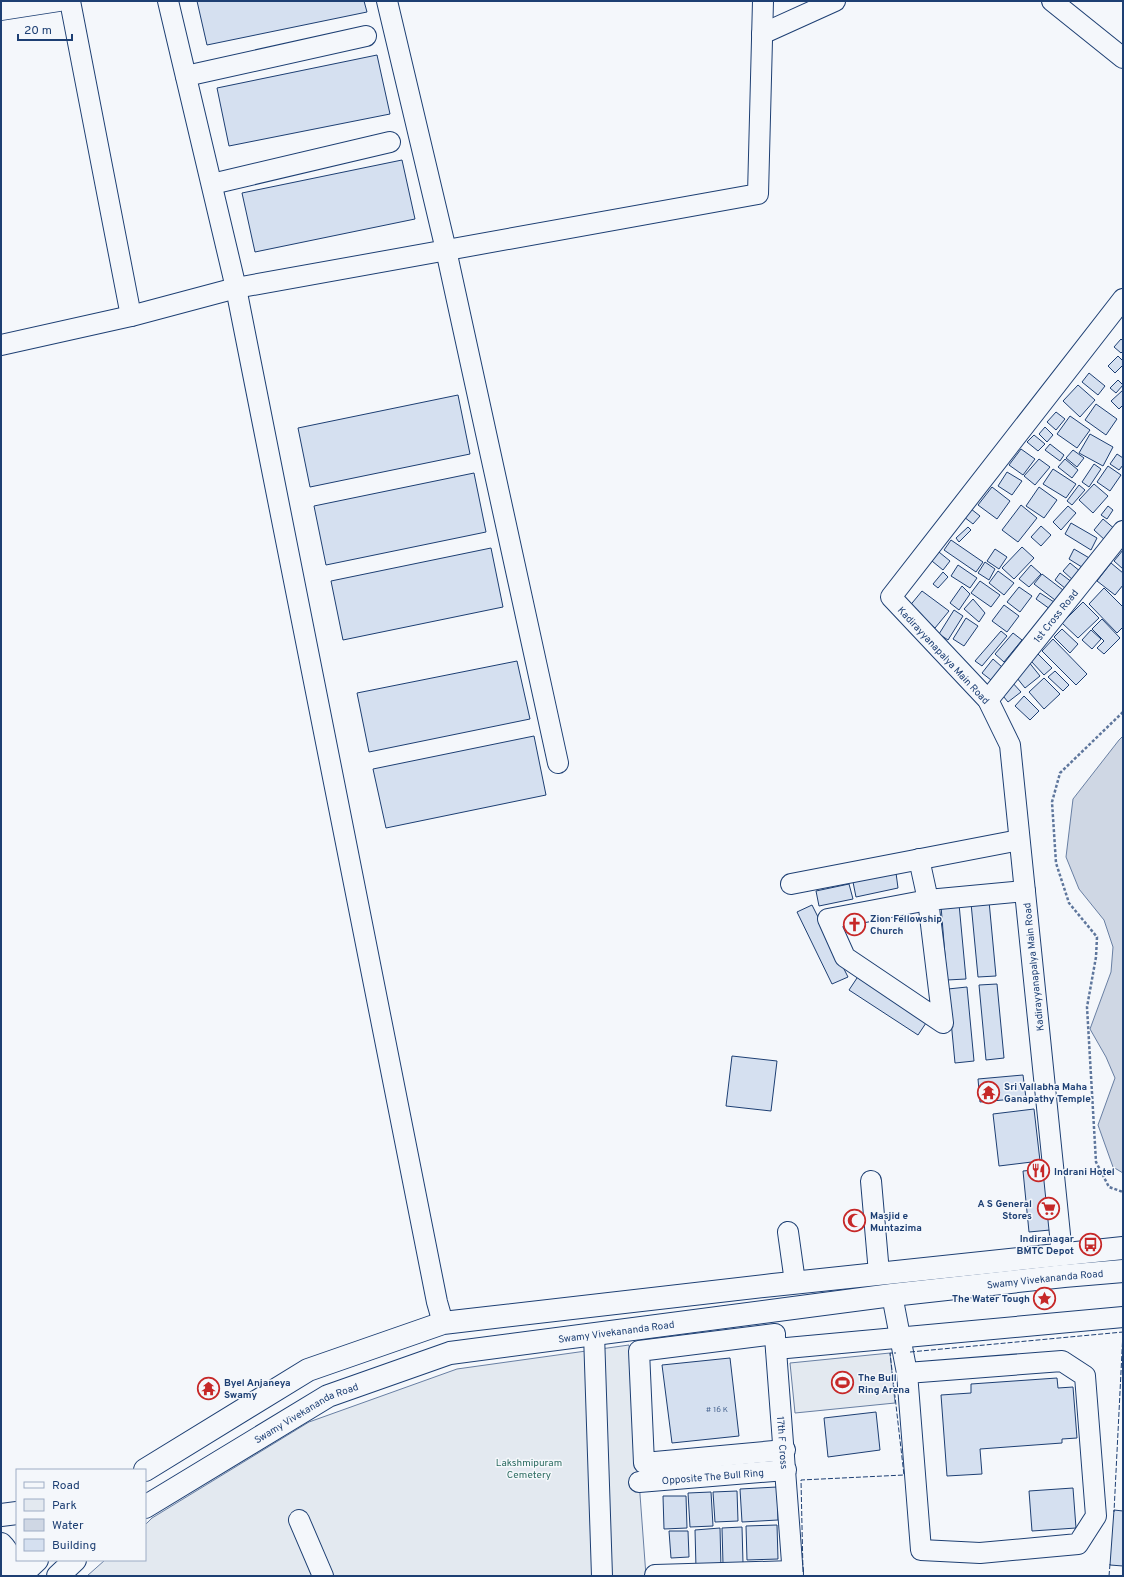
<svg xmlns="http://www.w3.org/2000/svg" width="1124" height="1577" font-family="Overpass,sans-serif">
<rect width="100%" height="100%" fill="#f4f7fb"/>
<path fill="#e3e9f0" stroke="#687fa3" d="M629,1345l17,231h-559l18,-16h40v-35l7,-7 157,-96 148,-53z
M890,1353l5,50 -100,10 -5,-50z"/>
<path fill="#cfd7e4" stroke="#687fa3" d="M1123,736v437l-10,-6 -15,-42 17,-47 -9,-21 -16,-28 21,-57 2,-25 -9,-27 -25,-31 -13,-32 7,-58 46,-59z"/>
<path fill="#d5e0f0" stroke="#1d3f73" d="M197,1h167l3,11 -160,33z
M377,55l13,59 -161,32 -12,-58z
M402,160l13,59 -160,33 -13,-59z
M1121,339l2,2v10l-2,2 -7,-6z
M1118,356l5,5v4l-8,8 -7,-7z
M1089,373l16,13 -7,9 -16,-13z
M1118,380l5,5 -7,8 -6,-5z
M1078,385l17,15 -15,17 -17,-16z
M1123,390v15l-4,4 -8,-8z
M458,395l12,59 -160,33 -12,-59z
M1096,404l21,15 -11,16 -21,-15z
M1056,412l9,7 -9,11 -9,-8z
M1070,416l20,14 -13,18 -20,-14z
M1045,427l8,8 -6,7 -8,-8z
M1090,434l23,13 -10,19 -24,-13z
M1034,435l11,9 -7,7 -11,-9z
M1050,444l14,11 -4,6 -15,-11z
M1021,449l14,10 -12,16 -14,-10z
M1073,450l11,8 -7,9 -11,-9z
M1117,454l6,4v7l-4,5 -9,-6z
M1039,459l11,8 -15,18 -11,-9z
M1065,459l13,11 -6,8 -14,-11z
M1094,464l7,5 -12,18 -7,-5z
M1108,466l13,9 -11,16 -13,-9z
M1053,469l23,15 -10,14 -23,-14z
M1007,472l15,9 -10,14 -14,-9z
M474,473l12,59 -160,33 -12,-59z
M1094,484l14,12 -15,17 -14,-13z
M1079,485l6,5 -13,15 -5,-4z
M992,487l18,14 -13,18 -19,-14z
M1039,487l18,13 -13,18 -18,-12z
M966,505l14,11 -7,8 -14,-11z
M1021,505l16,13 -19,24 -16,-12z
M1068,506l8,7 -15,17 -8,-8z
M1108,506l5,4 -6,9 -6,-4z
M1103,519l13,11 -10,11 -12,-11z
M1071,523l26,15 -6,12 -26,-16z
M1041,526l10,9 -10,11 -10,-9z
M968,527l3,3 -12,12 -3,-4z
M951,540l32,22 -7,10 -32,-22z
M1022,547l12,11 -20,21 -12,-11z
M491,548l12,59 -160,33 -12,-59z
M934,548l16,13 -7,9 -16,-13z
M995,549l12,8 -8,12 -12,-8z
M1074,549l17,10 -6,10 -16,-10z
M1123,550v19l-9,-8z
M985,562l10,7 -6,11 -11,-7z
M1070,563l11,9 -7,9 -11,-10z
M1111,563l12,10v12l-8,10 -18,-14z
M958,565l19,13 -7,10 -19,-12z
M1031,565l10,9 -12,13 -10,-8z
M998,571l16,12 -10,12 -15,-12z
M943,572l5,5 -10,11 -5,-4z
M1060,573l17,13 -6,7 -16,-13z
M1042,574l25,19 -8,10 -25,-19z
M980,581l20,14 -9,12 -20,-14z
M962,586l8,8 -11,16 -9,-7z
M1019,587l13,9 -12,16 -13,-10z
M1104,588l19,19v20l-6,6 -28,-29z
M922,591l27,20 -14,17 -27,-20z
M1040,593l14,9 -4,7 -14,-10z
M973,599l12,14 -6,9 -15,-13z
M1083,602l16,16 -21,20 -16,-15z
M1004,605l15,11 -12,16 -15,-11z
M954,610l9,6 -15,24 -9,-6z
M966,618l12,8 -14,20 -11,-7z
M1102,619l18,19 -16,16 -7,-6 7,-7 -12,-12z
M1062,629l16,15 -8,9 -16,-16z
M1091,630l10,9 -9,10 -10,-9z
M1001,631l6,5 -25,30 -7,-5z
M1013,633l9,7 -18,22 -9,-8z
M1053,639l34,35 -11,11 -34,-34z
M1038,654l14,14 -8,7 -13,-14z
M993,659l9,8 -11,13 -9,-7z
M517,661l13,58 -161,33 -12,-59z
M1028,661l12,15 -15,12 -12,-15z
M1055,671l14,14 -6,6 -15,-14z
M1044,678l16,16 -16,15 -15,-17z
M1011,681l10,11 -13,10 -9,-11z
M1024,696l15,15 -9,9 -15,-14z
M534,736l12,59 -160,33 -13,-59z
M896,873l2,15 -42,9 -3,-15z
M849,884l4,15 -34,7 -3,-15z
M989,901l7,75 -18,1 -7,-74z
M959,904l7,75 -19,1 -6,-74z
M812,905l36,72 -16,7 -35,-72z
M859,975l69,45 -10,15 -69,-45z
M997,984l7,74 -18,2 -7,-75z
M967,987l7,74 -19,2 -7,-74z
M732,1056l45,5 -6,50 -45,-5z
M1023,1075l3,23 -46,4 -2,-23z
M1034,1109l6,52 -41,5 -6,-52z
M1044,1169l6,61 -21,2 -6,-61z
M730,1358l9,78 -67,7 -10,-78z
M1057,1378l1,10 15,-1 4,51 -15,1v4l-82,6 2,25 -35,2 -6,-81 30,-2v-9z
M876,1412l4,38 -52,7 -4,-39z
M777,1487l1,33 -36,2 -2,-33z
M1073,1488l3,40 -44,3 -3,-40z
M737,1491l1,30 -23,1 -2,-30z
M711,1492l2,34 -23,1 -2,-34z
M663,1496h23l1,32 -23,1z
M1114,1510l9,1v55l-13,-1z
M777,1525l1,34 -31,1 -1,-34z
M742,1527l1,36 -20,1 -1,-36z
M720,1528l1,40h-25l-1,-38z
M669,1531h19l1,26 -18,1z"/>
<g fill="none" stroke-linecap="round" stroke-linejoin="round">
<defs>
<g id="minor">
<path d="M70,1l61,315"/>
<path d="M168,1l68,287 201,1014 6,21"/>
<path d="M387,1l59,249 112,513"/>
<path d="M1052,1l71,57"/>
<path d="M1,10l58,-9"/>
<path d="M762,34l73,-33"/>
<path d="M186,76l180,-40"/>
<path d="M212,184l178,-42"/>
<path d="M1,345l130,-29 105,-28 522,-94 5,-193"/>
<path id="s1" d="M988,700l135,-169"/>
<path d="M919,859l9,41 15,123 -98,-66 -17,-38 100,-19 97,-9"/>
<path d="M791,884l228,-44"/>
<path d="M871,1181l8,92"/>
<path d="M788,1232l7,50"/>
<path d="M1062,1254l-52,-509 -22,-45 -97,-103 232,-298"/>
<path d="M892,1295l15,78 14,177 59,3 98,-9 18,-28 -11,-140 -23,-15 -155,12"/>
<path d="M594,1334l8,242"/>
<path d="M775,1334l-136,17 5,112 141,-13"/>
<path id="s2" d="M775,1337l18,239"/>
<path d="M776,1349l347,-32"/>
<path id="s3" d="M639,1482l147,-12"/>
<path d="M299,1520l24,56"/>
<path d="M655,1575l138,-4"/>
</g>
<g id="major">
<path d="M145,1470l163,-100 135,-47 330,-38 350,-37"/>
<path id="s4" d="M145,1507l183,-111 122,-43 442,-58 172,-19 59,-5"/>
<path d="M1,1515l16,-2"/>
<path d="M1,1544c9,9 12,19 10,32"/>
<path d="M20,1576l17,-16"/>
<path d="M58,1576l17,-16"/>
</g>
</defs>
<use href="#minor" stroke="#1d3f73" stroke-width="22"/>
<use href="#major" stroke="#1d3f73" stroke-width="24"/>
<path stroke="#5e769c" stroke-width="2.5" stroke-dasharray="3 2" stroke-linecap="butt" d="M1123,712l-63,61 -8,29 4,61 13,40 28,34 -1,20 -9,50 9,155 13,25 14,5"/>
<use href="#minor" stroke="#f4f7fb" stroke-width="20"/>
<use href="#major" stroke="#f4f7fb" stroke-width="22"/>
<path stroke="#1d3f73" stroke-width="1" stroke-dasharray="5 2" stroke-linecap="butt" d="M910,1352l213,-20 -9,180
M803,1572l-2,-92 103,-5 -14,-122h6
M1109,1576l1,-12"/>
</g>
<defs>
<symbol id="church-ring" viewBox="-11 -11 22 22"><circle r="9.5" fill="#f4f7fb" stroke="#c62828" stroke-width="1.5"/><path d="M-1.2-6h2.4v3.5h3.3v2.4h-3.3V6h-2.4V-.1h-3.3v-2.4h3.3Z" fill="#c62828"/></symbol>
<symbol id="temple-ring" viewBox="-11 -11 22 22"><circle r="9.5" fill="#f4f7fb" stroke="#c62828" stroke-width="1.5"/><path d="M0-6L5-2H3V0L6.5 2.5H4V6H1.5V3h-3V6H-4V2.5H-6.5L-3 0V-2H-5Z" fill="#c62828"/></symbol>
<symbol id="restaurant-ring" viewBox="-11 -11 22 22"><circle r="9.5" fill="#f4f7fb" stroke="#c62828" stroke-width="1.5"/><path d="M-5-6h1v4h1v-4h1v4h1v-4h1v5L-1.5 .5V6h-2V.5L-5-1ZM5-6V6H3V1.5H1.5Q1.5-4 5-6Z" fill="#c62828"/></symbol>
<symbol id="supermarket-ring" viewBox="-11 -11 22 22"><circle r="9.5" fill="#f4f7fb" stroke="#c62828" stroke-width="1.5"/><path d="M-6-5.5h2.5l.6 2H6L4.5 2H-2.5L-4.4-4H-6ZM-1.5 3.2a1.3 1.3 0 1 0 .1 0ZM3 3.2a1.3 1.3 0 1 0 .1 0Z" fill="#c62828"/></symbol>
<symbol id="mosque-ring" viewBox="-11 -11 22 22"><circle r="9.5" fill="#f4f7fb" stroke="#c62828" stroke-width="1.5"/><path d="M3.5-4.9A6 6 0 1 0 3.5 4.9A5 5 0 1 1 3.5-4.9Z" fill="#c62828"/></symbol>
<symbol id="bus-ring" viewBox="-11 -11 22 22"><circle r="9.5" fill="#f4f7fb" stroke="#c62828" stroke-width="1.5"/><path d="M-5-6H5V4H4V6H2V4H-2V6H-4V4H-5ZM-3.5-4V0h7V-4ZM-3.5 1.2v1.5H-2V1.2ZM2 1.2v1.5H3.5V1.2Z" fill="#c62828"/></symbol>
<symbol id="sight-ring" viewBox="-11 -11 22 22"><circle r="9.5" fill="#f4f7fb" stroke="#c62828" stroke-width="1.5"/><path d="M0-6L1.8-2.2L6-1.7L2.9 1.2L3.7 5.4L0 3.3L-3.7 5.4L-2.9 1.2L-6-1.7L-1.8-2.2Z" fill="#c62828"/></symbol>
<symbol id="stadium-ring" viewBox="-11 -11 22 22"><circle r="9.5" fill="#f4f7fb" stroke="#c62828" stroke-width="1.5"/><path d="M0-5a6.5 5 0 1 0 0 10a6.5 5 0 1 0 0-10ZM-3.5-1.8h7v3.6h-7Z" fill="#c62828"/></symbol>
</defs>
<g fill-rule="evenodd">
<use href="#church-ring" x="842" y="912" width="25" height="25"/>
<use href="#temple-ring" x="976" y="1080" width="25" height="25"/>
<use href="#restaurant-ring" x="1026" y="1158" width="25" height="25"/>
<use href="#supermarket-ring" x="1036" y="1196" width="25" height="25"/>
<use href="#mosque-ring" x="842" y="1208" width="25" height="25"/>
<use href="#bus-ring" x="1078" y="1232" width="25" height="25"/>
<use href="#sight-ring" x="1032" y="1286" width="25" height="25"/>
<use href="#stadium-ring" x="830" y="1370" width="25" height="25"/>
<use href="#temple-ring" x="196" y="1376" width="25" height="25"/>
</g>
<g text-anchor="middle" stroke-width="3" stroke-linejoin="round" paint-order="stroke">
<g font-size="8" fill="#4b6792">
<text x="717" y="1412"># 16 K</text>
</g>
<g font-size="10" fill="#1d3f73" stroke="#f4f7fb">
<text dy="4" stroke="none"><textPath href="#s1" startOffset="108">1st Cross Road</textPath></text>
<text transform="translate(944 655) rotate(47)" y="4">Kadirayyanapalya Main Road</text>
<text transform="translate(1033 967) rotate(-96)" y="4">Kadirayyanapalya Main Road</text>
<text dy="4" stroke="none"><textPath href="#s4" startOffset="943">Swamy Vivekananda Road</textPath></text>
<text dy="4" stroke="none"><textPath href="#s4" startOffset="511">Swamy Vivekananda Road</textPath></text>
<text dy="4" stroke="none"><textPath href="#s4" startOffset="187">Swamy Vivekananda Road</textPath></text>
<text dy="4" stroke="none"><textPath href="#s2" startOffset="106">17th F Cross</textPath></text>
<text dy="4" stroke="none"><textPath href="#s3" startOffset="74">Opposite The Bull Ring</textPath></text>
</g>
<g font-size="10" font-weight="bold" fill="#1d3f73" stroke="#f4f7fb" text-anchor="start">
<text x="870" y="922">Zion Fellowship<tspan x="870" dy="12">Church</tspan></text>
<text x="1004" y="1090">Sri Vallabha Maha<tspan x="1004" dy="12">Ganapathy Temple</tspan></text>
<text x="1054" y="1175">Indrani Hotel</text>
<text x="1032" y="1207" text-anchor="end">A S General<tspan x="1032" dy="12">Stores</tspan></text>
<text x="870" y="1219">Masjid e<tspan x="870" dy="12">Muntazima</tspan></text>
<text x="1074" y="1242" text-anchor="end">Indiranagar<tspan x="1074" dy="12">BMTC Depot</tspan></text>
<text x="1030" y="1302" text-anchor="end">The Water Tough</text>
<text x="858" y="1381">The Bull<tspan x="858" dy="12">Ring Arena</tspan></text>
<text x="224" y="1386">Byel Anjaneya<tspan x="224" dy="12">Swamy</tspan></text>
</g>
<g font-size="10" fill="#2c6c60" stroke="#f4f7fb">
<text x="529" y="1466">Lakshmipuram<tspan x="529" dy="12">Cemetery</tspan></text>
</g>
</g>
<rect width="1124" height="1577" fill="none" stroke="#1d3f73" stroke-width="4"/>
<rect x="16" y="1469" width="130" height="92" fill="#f4f7fb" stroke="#9eadc5"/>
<rect x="24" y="1482" width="20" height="6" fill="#f4f7fb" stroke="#9eadc5"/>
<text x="52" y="1489" font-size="12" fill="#1d3f73">Road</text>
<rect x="24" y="1499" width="20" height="12" fill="#e3e9f0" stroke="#9eadc5"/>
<text x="52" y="1509" font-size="12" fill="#1d3f73">Park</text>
<rect x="24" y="1519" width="20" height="12" fill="#cfd7e4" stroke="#9eadc5"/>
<text x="52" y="1529" font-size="12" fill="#1d3f73">Water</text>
<rect x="24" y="1539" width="20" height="12" fill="#d5e0f0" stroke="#9eadc5"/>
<text x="52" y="1549" font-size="12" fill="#1d3f73">Building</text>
<path d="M18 34v6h54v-6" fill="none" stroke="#1d3f73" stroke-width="2"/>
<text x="24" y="34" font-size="12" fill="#1d3f73" stroke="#f4f7fb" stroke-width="3" paint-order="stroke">20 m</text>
</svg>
